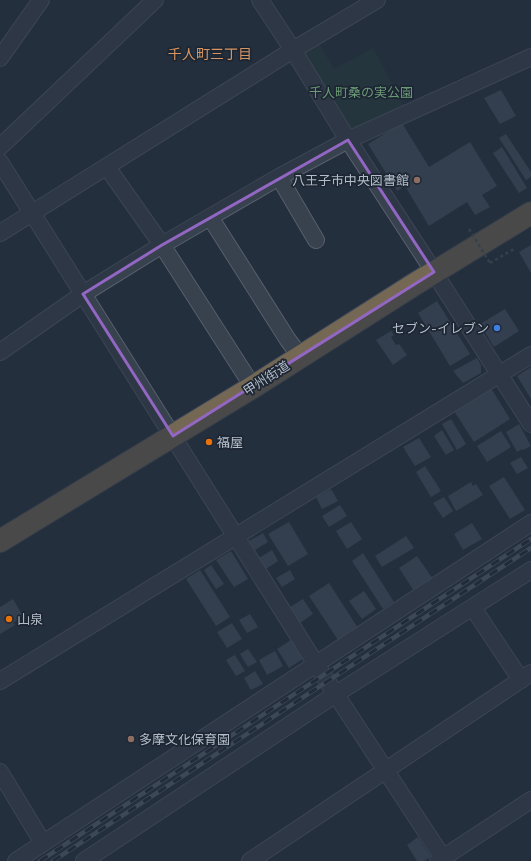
<svg xmlns="http://www.w3.org/2000/svg" width="531" height="861" font-family="'Space Grotesk','Noto Sans JP',sans-serif">
<rect width="100%" height="100%" fill="#242f3e"/>
<path fill="#263c3f" d="M318,42l16,27 39,-21 32,60 -56,25 -44,-72 2,-13z"/>
<path fill="#455162" d="M501,90l15,26 -16,8 -16,-26z
M402,123l27,44 41,-25 27,44 -15,9 8,12 -15,8 -8,-13 -38,24 -24,-40 -8,5 -29,-47z
M506,134l25,38v5l-5,3 -27,-42z
M502,147l25,41 -8,5 -26,-40z
M531,245v28l-12,-21z
M437,301l33,53 -20,12 -32,-53z
M505,309l14,22 -25,16 -14,-23z
M391,331l3,4 -3,2 5,8 3,-1 8,11 -14,10 -17,-25z
M477,358l4,7v8l-18,10 -10,-12z
M531,367v32l-14,-23z
M491,388l19,31 -36,23 -20,-31z
M451,419l15,25 -9,6 -15,-26z
M519,424l12,22 -8,4 -1,-1 -5,3 -11,-20z
M442,430l12,20 -8,5 -12,-19z
M501,431l10,16 -24,15 -10,-16z
M419,438l12,19 -16,9 -12,-19z
M521,457l7,11 -11,6 -7,-11z
M425,466l16,25 -10,6 -15,-25z
M504,477l21,33 -15,9 -21,-33z
M471,482l2,4 3,-2 7,11 -27,16 -8,-15z
M331,489l7,12 -16,8 -6,-12z
M444,497l9,14 -10,7 -10,-15z
M340,505l7,11 -18,11 -7,-11z
M289,522l19,32 -20,12 -20,-32z
M351,522l11,17 -15,10 -11,-18z
M472,523l10,16 -19,11 -9,-16z
M263,533l5,9 -13,8 -6,-9z
M406,536l8,12 -32,19 -7,-11z
M272,550l6,11 -12,8 -7,-11z
M231,551l17,28 -14,8 -18,-27z
M363,553l31,49 -11,7 -31,-48z
M417,556l16,23 -19,12 -15,-23z
M211,565l13,19 -8,5 -12,-19z
M200,570l30,47 -14,9 -30,-47z
M290,570l5,9 -13,8 -6,-9z
M329,583l29,45 -20,12 -29,-44z
M364,591l12,18 -14,10 -13,-18z
M13,599l10,17 -10,7 2,2 -15,9v-27z
M303,599l10,15 -13,9 -10,-16z
M250,614l8,13 -11,6 -8,-13z
M232,623l10,16 -15,9 -10,-16z
M291,640l12,19 -14,9 -12,-19z
M248,649l9,13 -9,5 -8,-13z
M275,651l8,15 -16,9 -8,-15z
M235,655l10,16 -9,5 -10,-16z
M255,671l8,13 -12,6 -7,-12z
M418,837l13,20 -7,4h-7l-10,-16z"/>
<g fill="none" stroke-linecap="round" stroke-linejoin="round">
<defs>
<path id="minor" d="M260,0l33,50 55,90 75,115 108,169
M0,58l41,-58
M0,147l155,-147
M0,162l316,502 129,197
M107,167l55,78 91,142
M279,177l37,63
M210,217l78,123 12,16
M0,233l293,-183 84,-50
M0,352l83,-58 79,-49 117,-68 69,-37 183,-83
M473,608l48,72
M0,681l531,-326
M0,772l43,71
M16,861l515,-338
M84,861l252,-167 195,-124
M250,861l281,-188
M438,861l93,-61"/>
<path id="highway" d="M0,541l253,-154 162,-103 116,-71"/>
</defs>
<use href="#minor" stroke="#565f6c" stroke-width="18"/>
<use href="#highway" stroke="#434c59" stroke-width="24"/>
<path stroke="#44595c" stroke-width="2.5" stroke-dasharray="3 3" stroke-linecap="butt" d="M490,263l24,-14"/>
<use href="#minor" stroke="#38414e" stroke-width="16"/>
<use href="#highway" stroke="#746855" stroke-width="22"/>
<defs>
<path id="rail" d="M40,861l491,-322
M53,861l478,-313"/>
</defs>
<use href="#rail" stroke="#5a6575" stroke-width="4.5"/>
<use href="#rail" stroke="#1d2633" stroke-width="3" stroke-dasharray="9" stroke-linecap="butt"/>
<path stroke="#44595c" stroke-width="2.5" stroke-dasharray="3 3" stroke-linecap="butt" d="M469,229l21,34"/>
</g>
<path d="M0 0H531V861H0ZM348,140l86,132 -261,164 -90,-142 79,-49z" fill="#242f3e" fill-opacity=".55" fill-rule="evenodd"/>
<path fill="none" stroke="#9266c3" stroke-width="3" stroke-linejoin="round" d="M348,140l86,132 -261,164 -90,-142 79,-49z"/>
<g fill="#8d6e63" stroke="#1d2633" stroke-width="1.5">
<circle cx="417" cy="180" r="4"/>
<circle cx="131" cy="739" r="4"/>
</g>
<circle fill="#3f7fe0" stroke="#1d2633" stroke-width="1.5" cx="497" cy="328" r="4"/>
<g fill="#e8710a" stroke="#1d2633" stroke-width="1.5">
<circle cx="209" cy="442" r="4"/>
<circle cx="9" cy="619" r="4"/>
</g>
<g text-anchor="middle" stroke-width="3.5" stroke-linejoin="round" paint-order="stroke">
<g font-size="13" fill="#6b9a76" stroke="#1d2633">
<text x="361" y="97">千人町桑の実公園</text>
</g>
<g font-size="13" fill="#b4bcc9" stroke="#1d2633" text-anchor="start">
<text x="409" y="185" text-anchor="end">八王子市中央図書館</text>
<text x="489" y="333" text-anchor="end">セブン-イレブン</text>
<text x="217" y="447">福屋</text>
<text x="17" y="624">山泉</text>
<text x="139" y="744">多摩文化保育園</text>
</g>
<g font-size="13" fill="#b4bcc9" stroke="#1d2633">
<text transform="translate(266 378) rotate(-33)" y="5">甲州街道</text>
</g>
<g font-size="14" fill="#d59563" stroke="#1d2633">
<text x="210" y="59">千人町三丁目</text>
</g>
</g>
</svg>
